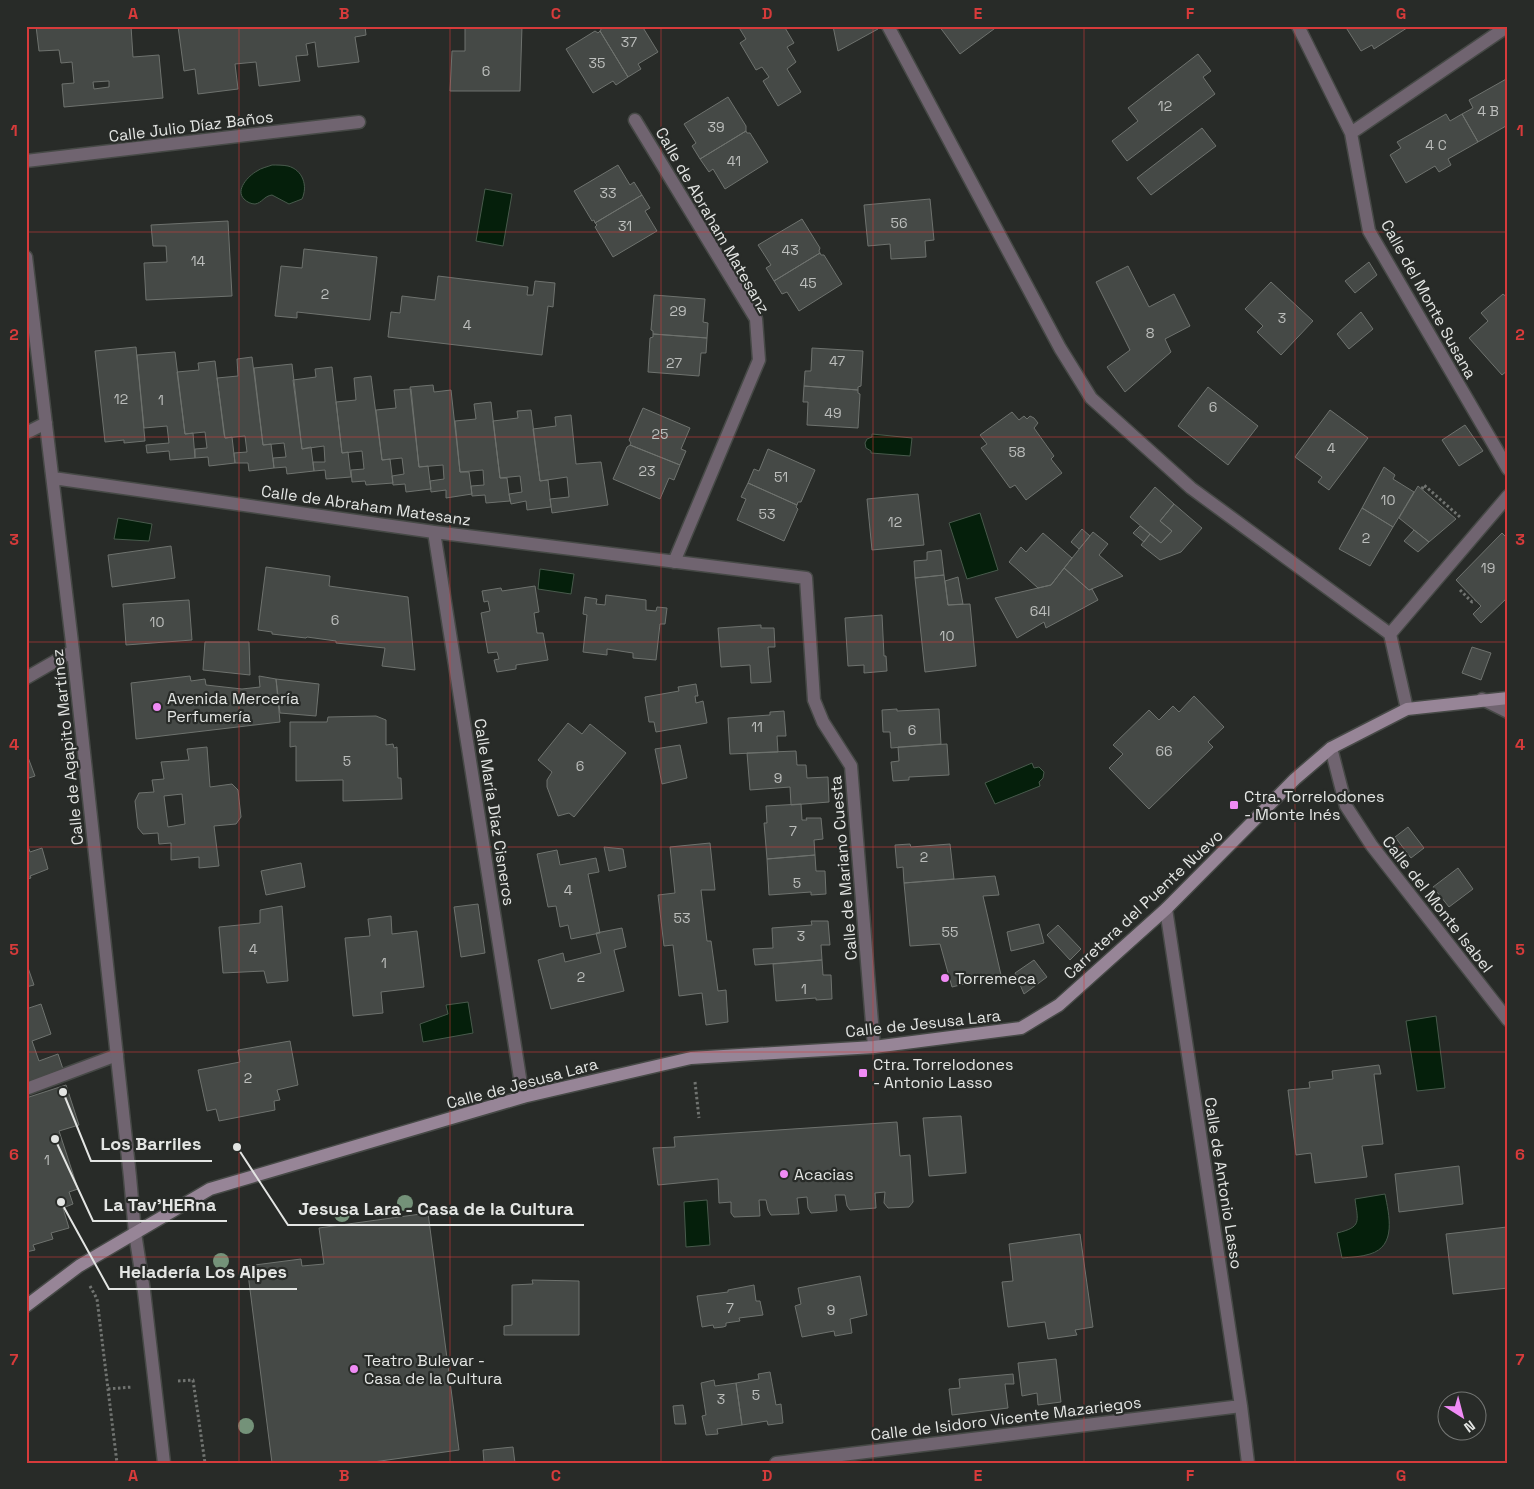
<svg xmlns="http://www.w3.org/2000/svg" width="1534" height="1489" font-family="'Space Grotesk',sans-serif">
<rect width="100%" height="100%" fill="#282b28"/>
<path fill="#051f0b" stroke="#485a4c" d="M272,165c5,0 11,0 16,1 15,4 20,20 14,33l-13,5 -17,-9c-8,1 -10,8 -17,9 -4,0 -8,-2 -11,-5 -9,-9 4,-23 13,-28 4,-3 10,-4 15,-6z
M485,189l27,5 -9,52 -27,-5z
M872,434l40,4 -2,18 -39,-3v-2l-5,-3 -1,-5 2,-4 5,-2z
M980,513l18,57 -31,9 -18,-56z
M118,518l34,6 -3,17 -35,-2z
M540,569l34,5 -3,20 -33,-5z
M1032,763l2,5 5,-1 5,5 -1,6 -4,4 1,4 -45,18 -10,-21z
M468,1002l5,31 -50,9 -3,-18 28,-10 -2,-9z
M1436,1016l9,72 -28,3 -11,-70z
M1385,1194c4,21 12,52 -15,60 -9,3 -19,3 -28,4l-5,-25c25,-6 21,-11 18,-34z
M707,1200l3,45 -24,2 -2,-45z"/>
<path fill="#454946" stroke="#6e726e" fill-rule="evenodd" d="M36,26h95l2,31 26,-2 4,43 -99,9 -2,-23 12,-1 -2,-21 -11,1 -2,-13 -20,1zM109,81v6l-15,2 -1,-7z
M178,26h187l1,9 -11,2 4,25 -41,5 -3,-25 -9,2 2,11 -12,1 4,25 -41,5 -3,-24 -21,2 3,25 -40,5 -3,-25 -11,2z
M465,26h57l-2,65h-70l2,-40h13z
M642,26l16,26 -20,12 3,5 -13,8 -28,-46 3,-5z
M738,26h46l10,17 -7,4 9,15 -9,7 14,23 -23,14 -15,-25 6,-4 -7,-10 -6,3 -16,-27 6,-4z
M833,26h44l1,3 -40,22z
M939,26h59l-38,28z
M1345,26h65l-36,23 -2,-4 -11,6z
M595,31l3,2 2,-2 28,46 -12,8 -3,-4 -20,12 -27,-44z
M1198,54l13,17 -8,6 12,17 -88,67 -15,-20 26,-20 -10,-13z
M1508,78v51l-2,-3 -28,16 -16,-28 11,-6 -4,-8z
M728,97l18,29v5l-46,28 -8,-13 4,-3 -12,-19z
M1446,114l4,7 12,-7 16,28 -30,17 3,6 -12,7 -4,-6 -29,17 -16,-28 11,-7 -4,-6z
M1202,128l14,18 -65,49 -14,-17z
M746,131l1,2h3l18,29 -43,27 -12,-20 -4,3 -9,-13z
M618,165l12,20 4,-3 8,13 -47,28 -1,-3 -2,1 -18,-30z
M642,195l8,13 -5,3 12,20 -44,26 -18,-30 2,-2 -2,-2z
M930,199l4,41 -9,1 1,16 -35,2 -1,-15 -22,2 -4,-41z
M802,219l18,29 -1,3 1,2 -46,28 -8,-13 5,-3 -13,-20z
M228,221l4,75 -86,4 -2,-37 23,-1 -1,-16h-13l-2,-21z
M304,249l73,8 -7,63 -73,-8v6l-22,-2 6,-50 21,2z
M820,253l1,2h3l18,29 -43,27 -12,-19 -5,2 -8,-13z
M1369,262l8,13 -22,18 -10,-12z
M1128,266l21,41 25,-13 16,32 -25,13 6,13 -46,40 -18,-25 23,-17 -34,-68z
M438,276l90,11 -1,8h6l2,-14 20,2 -2,24 -5,-1 -6,49 -154,-18 3,-25 9,1 2,-17 33,4z
M1271,282l42,39 -32,34 -24,-23 6,-6 -18,-17z
M1503,294l5,4v72l-6,5 -33,-37 19,-17 -7,-8z
M654,295l51,4 -2,23 5,1 -1,15 -54,-4v-3l-2,-1z
M1361,312l12,17 -24,20 -12,-15z
M653,334l54,4 -1,15h-5l-2,23 -51,-4 2,-34 3,-1z
M136,347l9,94 -21,2v-3l-19,2 -10,-91z
M812,348l51,3 -2,35 -3,1v3l-54,-4 1,-15h6z
M175,352l10,82 8,-1 2,25 -25,2 -1,-9 -22,2 -1,-8 23,-2 -2,-17 -23,2 -7,-73z
M252,357l11,88 8,-1 3,24 -25,3 -1,-8h-13l-1,-10 13,-1 -2,-16 -20,2 -8,-60 21,-2 -1,-17z
M215,361l9,73 1,4 7,-1 3,26 -26,3 -1,-9 -13,1v-9l12,-1 -2,-16 -20,2 -8,-62 22,-2 -1,-7z
M292,364l10,85 9,-2 3,24 -27,3 -1,-7 -12,1 -1,-10 13,-1 -2,-14 -21,2 -9,-77z
M332,367l10,86 6,-1 3,25 -25,2 -1,-9 -11,1 -1,-9h12l-1,-16 -22,3 -9,-69 23,-3 -1,-8z
M371,376l11,84 8,-1 3,24 -27,2 -1,-4 -13,1 -1,-12 13,-1 -2,-18 -20,2 -6,-51 20,-2 -2,-22z
M433,385l1,7 17,-2 9,82h9l3,22 -26,4v-8l-15,2 -1,-11 14,-2 -1,-14 -24,2 -9,-80z
M804,386l54,4v3l2,1 -2,34 -51,-3 1,-23h-5z
M1208,387l50,39 -30,39 -50,-39z
M411,389l8,78 9,-1 3,23 -25,3 -1,-8 -12,1 -1,-9 12,-2 -2,-16 -20,2 -6,-50 20,-2 -2,-18z
M491,402l9,76h7l3,23 -24,2 -1,-8 -13,1 -1,-10 13,-1 -1,-15 -23,2 -5,-51 21,-2 -2,-15z
M643,408l47,20 -9,21 5,2 -6,14 -50,-20 1,-2 -2,-3z
M531,410l9,71 8,-1 3,27 -24,3 -1,-9 -15,3 -2,-10 13,-2 -2,-16 -20,2 -7,-57 25,-3 -1,-7z
M1330,410l38,28 -39,52 -11,-8 4,-5 -27,-20z
M1012,412l7,8 5,-4 3,3 3,-3 4,2 4,5 -4,5 20,28 -3,3 11,14 -36,27 -11,-15 -5,3 -29,-40 6,-4 -7,-9z
M571,415l5,49 25,-2 7,43 -56,8 -2,-14 19,-2 -2,-20 -27,4 -7,-52 23,-3 -1,-9z
M1465,425l18,26 -24,15 -17,-26z
M630,445l50,20 -6,15 -5,-2 -9,21 -47,-20 14,-32z
M768,449l47,21 -14,32h-3l-1,3 -49,-22 6,-14 5,2z
M1384,467l11,8 -2,4 21,13 -21,35 -31,-19z
M748,483l49,22 -1,2 2,2 -14,32 -47,-21 9,-21 -5,-2z
M1418,486l38,33 -27,23 -30,-24z
M1155,487l19,17 -14,17 12,10 -11,12 -31,-26z
M918,494l6,51 -52,5 -5,-51z
M1174,504l28,24 -21,24 -21,8 -19,-15 9,-11 11,9 11,-12 -12,-10z
M1362,508l31,19 -23,39 -31,-17z
M1140,526l10,8 -6,8 -11,-9z
M1082,529l8,7 -11,13 -8,-7z
M1414,530l15,12 -11,10 -14,-11z
M1093,532l15,12 -9,11 24,21 -34,14 -25,-22z
M1043,533l29,25 -21,27 -13,3 -29,-26 12,-15 5,5z
M1502,533l6,6v58l-27,26 -8,-9 8,-8 -25,-26z
M171,546l4,32 -63,9 -4,-32z
M941,550l3,25 -29,3 -1,-17 13,-1v-8z
M266,567l64,9 -1,10 79,11 7,73 -33,-4 3,-18 -49,-5v-2l-29,-4 -1,1 -34,-4v-2l-14,-2z
M1064,568l25,22 3,-1 6,11 -52,28 -2,-6 -27,16 -22,-40 56,-13z
M944,575l4,30 22,-1 6,62 -51,6 -10,-94z
M958,577l5,27 -15,1 -3,-24z
M535,586l4,26 -5,1 3,20h6l5,27 -32,5v4l-19,3 -3,-12 5,-1 -2,-7 -9,1 -7,-40 9,-2 -2,-10 -4,1 -2,-11 19,-3 1,3z
M606,595l40,5v10l10,1 1,-4 10,1 -2,16h-5l-4,36 -23,-2v-5l-26,-4v6l-24,-3 4,-37 -4,-1 2,-17 12,2 -1,5 9,1z
M189,600l3,40 -66,5 -3,-41z
M882,615l2,41h2l1,15 -23,2v-8l-16,1 -3,-48z
M761,625v3h13l1,19h-7l3,35 -20,1 -1,-18 -29,2 -3,-39z
M205,642h44l1,33 -47,-5z
M1472,647l19,6 -10,27 -19,-7z
M190,676l1,5 14,-2 1,6 36,4 18,-2 -1,-11 17,3 4,43 -144,17 -5,-56z
M276,679l43,5 -3,32 -36,-3z
M696,684l2,12h-3l1,7 7,-2 4,22 -51,9 -2,-10h-5l-4,-25 34,-6 -1,-4z
M1194,696l30,31 -16,15 5,5 -64,62 -40,-41 14,-14 -10,-9 36,-35 10,10 14,-14 6,6z
M897,709v2l42,-2 2,35 -50,4 -1,-16h-7l-1,-22z
M784,711l2,25h-9l1,16 -48,2 -2,-36 42,-3v-3z
M376,716l10,4v25l7,-1 1,4 3,-1 1,31h3l1,21 -59,2v-21l-47,1v-35l-6,1v-25h37l1,-5z
M568,723l14,11 8,-10 36,29 -52,64 -5,-4 -11,3 -11,-29v-7l5,-8 -14,-12z
M947,744l2,31 -40,2v3l-16,1 -2,-19 8,-1 -1,-14z
M680,745l7,33 -25,6 -7,-35z
M207,747l3,40 22,-3 6,6 3,27 -5,7 -22,2 5,40 -20,2v-11l-28,3v-17l-12,1 -1,-11 -15,1 -5,-6 -3,-27 4,-8 15,-1 -2,-12 12,-1 -3,-17 28,-2 -2,-11zM182,794l3,30 -17,3 -4,-31z
M796,751l1,14h9l1,13 21,-1 1,25 -38,3 -1,-18 -40,3 -3,-37z
M26,752l9,24 -9,3z
M801,804l1,16h5l-1,-2h15l2,21 -9,1 1,15 -48,4 -3,-36h3l-1,-17z
M1408,827l16,21 -13,10 -16,-21z
M26,840l4,12 12,-4 6,21 -18,7 1,2 -5,1z
M710,843l5,47h-14l6,51h4l7,50 8,-1 2,32 -22,3 -4,-32 -23,3 -6,-51 -9,1 -6,-51 17,-2 -5,-46z
M910,844l1,3 39,-3 4,35 -50,4 -1,-16 -6,1 -2,-23z
M604,847l19,2 3,18 -17,4z
M557,850l3,15 36,-7 3,14 -11,2 12,59 -29,6 -3,-14 -8,2 -4,-21 -8,1 -11,-53z
M815,855l1,16h9l1,23 -15,1v-3l-42,3 -2,-36z
M301,863l4,24 -39,8 -5,-24z
M1458,868l15,21 -24,18 -16,-20z
M995,876l4,19 -16,1 18,79 -49,12 -12,-43 -30,2 -6,-63z
M478,904l7,49 -24,4 -7,-50z
M282,906l6,75 -21,2 -3,-12 -41,2 -4,-46 41,-4v-13z
M391,916l1,18 25,-3 7,56 -43,5 2,21 -30,3 -8,-78 25,-2 -2,-17z
M811,921h17l2,24h-9l1,15 -67,5 -2,-16 20,-1 -1,-20 40,-3z
M1039,924l5,19 -33,8 -4,-19z
M1058,925l23,24 -11,11 -23,-25z
M622,928l4,19 -12,3 10,41 -73,18 -13,-49 25,-7 2,9 36,-9 -5,-20z
M822,960l1,15h8l1,24 -16,1v-2l-40,3 -3,-37z
M1034,960l13,17 -23,17 -9,-21z
M26,962l8,23 -8,2z
M41,1004l10,30 -19,7 7,20 19,-7 5,15 -37,13v-73z
M290,1041l8,44 -21,5 3,10 -6,1 1,9 -56,11 -3,-12 -9,2 -9,-41 42,-8 -2,-12z
M1379,1065l2,9h-7l9,70 -21,2 5,31 -52,6 -4,-30 -15,2 -8,-65 22,-2 -1,-6 24,-3 -1,-8z
M66,1085l13,40 -20,6 19,58 -9,3 4,12 -10,4 6,20 -18,5 2,6 -20,6 2,5 -9,2v-154z
M961,1116l5,57 -37,3 -6,-58z
M897,1122l3,34 10,-1 3,47 -4,5 -21,1 -4,-5 1,-11 -10,1 1,15 -26,2 -3,-4 -2,-11h-10l2,16 -26,2 -3,-5 -1,-11 -10,1 2,16 -28,1 -3,-5 -2,-10h-7l1,16 -26,1 -3,-4v-11l-12,1 -1,-24 -60,6 -5,-37 22,-1 -1,-10z
M1459,1166l4,38 -64,8 -4,-38z
M428,1213l31,237 -93,13h-94l-25,-197 54,-7 1,7 22,-2 -5,-36z
M1507,1227l1,61 -55,6 -7,-60z
M1080,1234l13,93 -18,3 2,5 -29,4 -3,-17 -37,5 -6,-45 11,-1 -4,-37z
M860,1276l7,39 -17,4 2,14 -17,3 -1,-5 -32,6 -7,-31 6,-2 -3,-16z
M532,1280l47,1v54h-75v-9l8,-1v-40l21,-1z
M754,1285l2,16h4l3,14 -24,3 1,3 -14,2v3l-3,1 -9,1 -1,-3 -11,2 -5,-31 31,-4v-2z
M1056,1359l5,43 -23,3 -1,-12 -15,3 -4,-33z
M770,1372l6,33 5,-1 2,19 -15,2 -1,-4 -25,4 -6,-42 23,-4 -1,-5z
M1013,1374l1,10h-9l3,24 -56,7 -3,-26 11,-1 -1,-9z
M714,1380l1,6 21,-3 6,42 -25,4 1,5 -12,1 -4,-19 4,-1 -5,-32z
M683,1405l3,19h-11l-2,-18z
M513,1447l2,16h-31l-1,-13z"/>
<g fill="none" stroke-linecap="round" stroke-linejoin="round">
<defs>
<path id="pedestrian" d="M26,1089l91,-34"/>
<path id="minor" d="M888,26l172,322 31,50 100,90 199,146 17,75
M1298,26l53,107 18,98 139,238
M635,120l121,199 3,41 -85,202
M1351,133l157,-107
M26,161l333,-39
M26,257l47,394 57,526 5,56 9,58 20,172
M26,433l20,-10
M53,478l381,54 372,46 8,122 9,22 28,44 23,281
M434,532l89,565
M1390,634l118,-138
M26,678l47,-27
M1482,699l26,13
M1331,748l15,58 26,40 136,174
M1166,909l75,497 7,57
M776,1463l465,-57"/>
<path id="secondary" d="M26,1306l53,-40 131,-77 313,-92 168,-39 183,-11 147,-19 38,-23 107,-96 129,-130 36,-31 76,-39 101,-11"/>
</defs>
<use href="#pedestrian" stroke="#464946" stroke-width="15"/>
<use href="#minor" stroke="#464946" stroke-width="15"/>
<use href="#secondary" stroke="#464946" stroke-width="15"/>
<path stroke="#717471" stroke-width="3" stroke-dasharray="2.5 2.5" stroke-linecap="butt" d="M1422,489l2,-4 36,32
M1460,590l12,12 3,-2
M695,1082l4,36
M90,1286l7,13 20,164
M178,1381l15,-1 12,83
M108,1389l24,-2"/>
<use href="#pedestrian" stroke="#706470" stroke-width="12"/>
<use href="#minor" stroke="#706470" stroke-width="12"/>
<use href="#secondary" stroke="#978597" stroke-width="12"/>
</g>
<g fill="#749279">
<circle cx="405" cy="1203" r="8"/>
<circle cx="342" cy="1214" r="8"/>
<circle cx="221" cy="1261" r="8"/>
<circle cx="246" cy="1426" r="8"/>
</g>
<path fill="none" stroke="#d73b3b" stroke-width="1" stroke-opacity="0.55" d="M239,26v1437M450,26v1437M661,26v1437M873,26v1437M1084,26v1437M1295,26v1437M26,232h1482M26,437h1482M26,642h1482M26,847h1482M26,1052h1482M26,1257h1482"/>
<g fill="#f08bf5" stroke="#282b28" stroke-width="2">
<circle cx="157" cy="707" r="5"/>
<rect x="1229" y="800" width="10" height="10" rx="2.5"/>
<circle cx="945" cy="978" r="5"/>
<rect x="858" y="1068" width="10" height="10" rx="2.5"/>
<circle cx="784" cy="1174" r="5"/>
<circle cx="354" cy="1369" r="5"/>
</g>
<g text-anchor="middle" stroke-width="4.5" stroke-linejoin="round" paint-order="stroke">
<g font-size="14" fill="#bcbebc">
<text x="629" y="47">37</text>
<text x="597" y="68">35</text>
<text x="486" y="76">6</text>
<text x="1165" y="111">12</text>
<text x="1488" y="116">4 B</text>
<text x="716" y="132">39</text>
<text x="1436" y="150">4 C</text>
<text x="734" y="166">41</text>
<text x="608" y="198">33</text>
<text x="899" y="228">56</text>
<text x="625" y="231">31</text>
<text x="790" y="255">43</text>
<text x="198" y="266">14</text>
<text x="808" y="288">45</text>
<text x="325" y="299">2</text>
<text x="678" y="316">29</text>
<text x="1282" y="323">3</text>
<text x="467" y="330">4</text>
<text x="1150" y="338">8</text>
<text x="837" y="366">47</text>
<text x="674" y="368">27</text>
<text x="121" y="404">12</text>
<text x="161" y="405">1</text>
<text x="1213" y="412">6</text>
<text x="833" y="418">49</text>
<text x="660" y="439">25</text>
<text x="1331" y="453">4</text>
<text x="1017" y="457">58</text>
<text x="647" y="476">23</text>
<text x="781" y="482">51</text>
<text x="1388" y="505">10</text>
<text x="767" y="519">53</text>
<text x="895" y="527">12</text>
<text x="1366" y="543">2</text>
<text x="1488" y="573">19</text>
<text x="1040" y="616">64I</text>
<text x="335" y="625">6</text>
<text x="157" y="627">10</text>
<text x="947" y="641">10</text>
<text x="757" y="732">11</text>
<text x="912" y="735">6</text>
<text x="1164" y="756">66</text>
<text x="347" y="766">5</text>
<text x="580" y="771">6</text>
<text x="778" y="783">9</text>
<text x="793" y="836">7</text>
<text x="924" y="862">2</text>
<text x="797" y="888">5</text>
<text x="568" y="895">4</text>
<text x="682" y="923">53</text>
<text x="950" y="937">55</text>
<text x="801" y="941">3</text>
<text x="253" y="954">4</text>
<text x="384" y="968">1</text>
<text x="581" y="982">2</text>
<text x="804" y="994">1</text>
<text x="248" y="1083">2</text>
<text x="47" y="1165">1</text>
<text x="730" y="1313">7</text>
<text x="831" y="1315">9</text>
<text x="756" y="1400">5</text>
<text x="721" y="1404">3</text>
</g>
<g font-size="16" fill="#e3e5e3" stroke="#282b28">
<text transform="translate(191 126) rotate(-7)" y="6">Calle Julio Díaz Baños</text>
<text transform="translate(713 220) rotate(60)" y="6">Calle de Abraham Matesanz</text>
<text transform="translate(1429 299) rotate(61)" y="6">Calle del Monte Susana</text>
<text transform="translate(366 505) rotate(8)" y="6">Calle de Abraham Matesanz</text>
<text transform="translate(67 747) rotate(-96)" y="6">Calle de Agapito Martínez</text>
<text transform="translate(495 812) rotate(81)" y="6">Calle María Díaz Cisneros</text>
<text transform="translate(843 868) rotate(-95)" y="6">Calle de Mariano Cuesta</text>
<text transform="translate(1143 904) rotate(-43)" y="6">Carretera del Puente Nuevo</text>
<text transform="translate(1438 904) rotate(52)" y="6">Calle del Monte Isabel</text>
<text transform="translate(923 1023) rotate(-6)" y="6">Calle de Jesusa Lara</text>
<text transform="translate(522 1083) rotate(-15)" y="6">Calle de Jesusa Lara</text>
<text transform="translate(1224 1183) rotate(81)" y="6">Calle de Antonio Lasso</text>
<text transform="translate(1006 1418) rotate(-7)" y="6">Calle de Isidoro Vicente Mazariegos</text>
</g>
<g font-size="16" fill="#e3e5e3" stroke="#282b28" text-anchor="start">
<text x="167" y="704">Avenida Mercería<tspan x="167" dy="18">Perfumería</tspan></text>
<text x="1244" y="802">Ctra. Torrelodones<tspan x="1244" dy="18">- Monte Inés</tspan></text>
<text x="955" y="984">Torremeca</text>
<text x="873" y="1070">Ctra. Torrelodones<tspan x="873" dy="18">- Antonio Lasso</tspan></text>
<text x="794" y="1180">Acacias</text>
<text x="364" y="1366">Teatro Bulevar -<tspan x="364" dy="18">Casa de la Cultura</tspan></text>
</g>
</g>
<path fill="none" stroke="#e3e5e3" stroke-width="2" d="M63 1092L91 1161H212M55 1139L93 1221H227M237 1147L288 1225H584M61 1202L109 1289H297"/>
<g fill="#e3e5e3" stroke="#282b28" stroke-width="2">
<circle cx="63" cy="1092" r="5"/>
<circle cx="55" cy="1139" r="5"/>
<circle cx="237" cy="1147" r="5"/>
<circle cx="61" cy="1202" r="5"/>
</g>
<g font-size="18" text-anchor="middle" font-weight="bold" fill="#e3e5e3" stroke="#282b28" stroke-width="4.5" stroke-linejoin="round" paint-order="stroke">
<text x="151" y="1150">Los Barriles</text>
<text x="160" y="1211">La Tav'HERna</text>
<text x="436" y="1215">Jesusa Lara - Casa de la Cultura</text>
<text x="203" y="1278">Heladería Los Alpes</text>
</g>
<rect width="1534" height="1489" fill="none" stroke="#282b28" stroke-width="55"/>
<g transform="translate(1462 1416) rotate(144)"><circle r="24" fill="#282b28" stroke="#737573"/>
<path d="M0-4L9 19L0 12L-9 19Z" fill="#f08bf5"/>
<text y="-8" font-size="14" font-weight="bold" text-anchor="middle" fill="#e3e5e3">N</text>
</g>
<rect x="28" y="28" width="1478" height="1434" fill="none" stroke="#d73b3b" stroke-width="2"/>
<g font-size="16" text-anchor="middle" font-weight="bold" fill="#d73b3b">
<text x="133" y="19">A</text>
<text x="344" y="19">B</text>
<text x="556" y="19">C</text>
<text x="767" y="19">D</text>
<text x="978" y="19">E</text>
<text x="1190" y="19">F</text>
<text x="1401" y="19">G</text>
<text x="14" y="136">1</text>
<text x="1520" y="136">1</text>
<text x="14" y="340">2</text>
<text x="1520" y="340">2</text>
<text x="14" y="545">3</text>
<text x="1520" y="545">3</text>
<text x="14" y="750">4</text>
<text x="1520" y="750">4</text>
<text x="14" y="955">5</text>
<text x="1520" y="955">5</text>
<text x="14" y="1160">6</text>
<text x="1520" y="1160">6</text>
<text x="14" y="1365">7</text>
<text x="1520" y="1365">7</text>
<text x="133" y="1481">A</text>
<text x="344" y="1481">B</text>
<text x="556" y="1481">C</text>
<text x="767" y="1481">D</text>
<text x="978" y="1481">E</text>
<text x="1190" y="1481">F</text>
<text x="1401" y="1481">G</text>
</g>
</svg>
